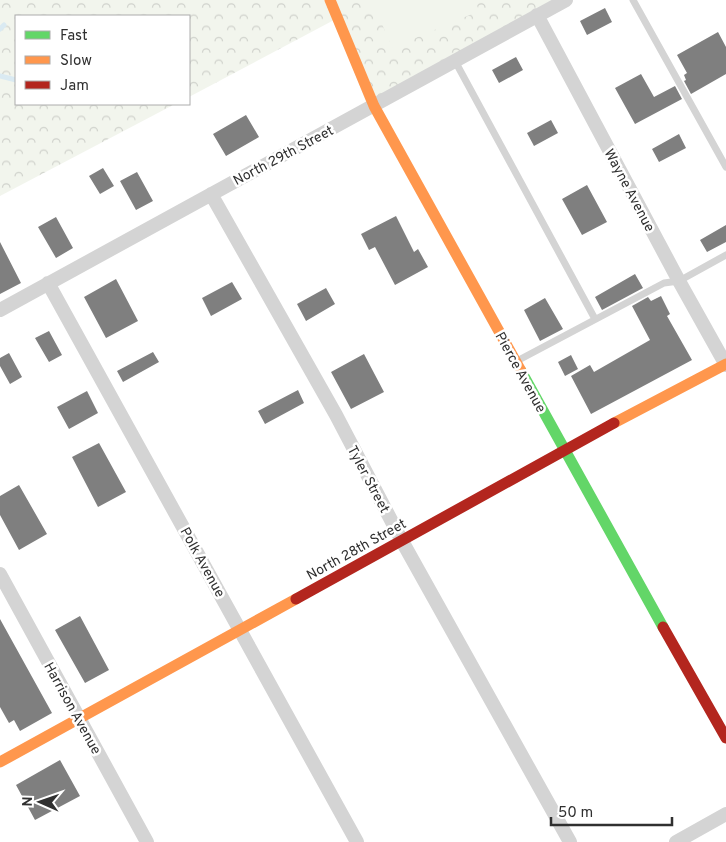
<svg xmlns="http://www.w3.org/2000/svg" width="726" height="842" font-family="Overpass,sans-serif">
<defs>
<pattern id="park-crowns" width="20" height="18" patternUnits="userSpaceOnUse" patternTransform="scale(1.25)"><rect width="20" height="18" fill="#f2f5ed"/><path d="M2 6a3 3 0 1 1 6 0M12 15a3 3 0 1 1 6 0" fill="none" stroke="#d0d2cc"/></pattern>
</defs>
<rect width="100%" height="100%" fill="#fff"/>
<path fill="url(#park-crowns)" d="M0,0h564l-196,107 -34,-87 -145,77v-81h-173v88h159l-175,92z"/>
<path fill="#f2f5ed" d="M372,0h103l4,11 -87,37z"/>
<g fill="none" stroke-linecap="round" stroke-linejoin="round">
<path stroke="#daeaf2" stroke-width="5" d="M0,29l4,-4
M0,76l16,4"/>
</g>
<path fill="#7f7f7f" d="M605,8l7,14 -25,13 -7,-14z
M718,32l8,15v27l-35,20 -7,-13 2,-1 -2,-5 3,-2 -10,-18z
M516,57l7,13 -24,13 -7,-13z
M641,74l13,23 21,-11 7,13 -47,25 -20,-36z
M246,115l13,22 -33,19 -13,-22z
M551,120l7,13 -24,13 -7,-13z
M679,134l7,14 -27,14 -7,-13z
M103,168l11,18 -14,8 -11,-18z
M137,172l16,29 -17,9 -16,-29z
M587,185l20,37 -25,13 -20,-36z
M396,216l18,36 4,-3 10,18 -33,18 -20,-38 -6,3 -8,-16z
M56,217l17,31 -17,10 -18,-31z
M726,225v17l-19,10 -7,-12z
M0,242l21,41 -21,11z
M635,274l8,14 -41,22 -7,-13z
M116,279l22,42 -32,17 -22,-41z
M232,282l10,17 -31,17 -9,-18z
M326,288l9,16 -29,17 -9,-17z
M661,296l9,18 -3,2 25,44 -101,54 -20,-38 19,-11 4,7 56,-32 -18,-34 16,-9 3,4z
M545,298l18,31 -23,12 -16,-31z
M49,331l13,24 -13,7 -14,-24z
M153,352l6,10 -36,20 -6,-11z
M9,353l13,24 -12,7 -10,-18v-8z
M364,354l20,38 -33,17 -20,-37z
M571,355l7,14 -13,7 -7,-14z
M298,390l6,13 -39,21 -7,-13z
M87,391l11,22 -29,16 -12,-22z
M99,443l27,49 -28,15 -26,-50z
M19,485l28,49 -28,16 -19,-35v-19z
M80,616l29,54 -24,13 -30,-53z
M0,619l52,94 -32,18 -6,-11 -5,3 -9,-16z
M60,760l20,36 -45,24 -19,-35z"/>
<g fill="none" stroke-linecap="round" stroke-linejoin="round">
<path stroke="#d4d4d4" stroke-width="7" d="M633,0l93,167
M455,61l140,258
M515,362l149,-79 15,-2 47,-26"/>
<path stroke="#d4d4d4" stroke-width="14" d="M537,15l142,266 47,84
M211,194l125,221 66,126 168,301
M48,283l309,559
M0,310l566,-310
M0,574l147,268
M676,842l50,-28"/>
<path stroke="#63d668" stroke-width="11" d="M521,371l142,256"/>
<path stroke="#ff974d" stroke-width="11" d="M330,0l44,106 147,265
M614,423l112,-59
M0,762l296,-163"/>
<path stroke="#b3261e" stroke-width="11" d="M296,599l318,-176
M663,627l63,111"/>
</g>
<g text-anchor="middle" stroke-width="5" stroke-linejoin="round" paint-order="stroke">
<g font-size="14" fill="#303030" stroke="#fff">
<text transform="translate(283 155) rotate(-28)" y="5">North 29th Street</text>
<text transform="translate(630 190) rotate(62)" y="5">Wayne Avenue</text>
<text transform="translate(521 372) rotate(61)" y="5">Pierce Avenue</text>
<text transform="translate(369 479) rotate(62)" y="5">Tyler Street</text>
<text transform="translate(356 549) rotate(-29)" y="5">North 28th Street</text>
<text transform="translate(203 562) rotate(61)" y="5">Polk Avenue</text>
<text transform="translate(73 708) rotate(61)" y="5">Harrison Avenue</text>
</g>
</g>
<rect x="15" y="15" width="175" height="90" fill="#ffffff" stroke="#acacac"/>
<rect x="25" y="31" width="25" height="8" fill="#63d668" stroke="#acacac"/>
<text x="60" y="40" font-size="15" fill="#303030">Fast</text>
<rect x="25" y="56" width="25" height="8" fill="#ff974d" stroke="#acacac"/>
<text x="60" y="65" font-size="15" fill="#303030">Slow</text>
<rect x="25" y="81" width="25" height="8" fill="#b3261e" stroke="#acacac"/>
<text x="60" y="90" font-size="15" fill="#303030">Jam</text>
<g transform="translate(40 802) rotate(272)" stroke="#ffffff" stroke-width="4" paint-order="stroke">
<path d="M0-4L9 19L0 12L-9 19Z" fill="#303030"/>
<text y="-8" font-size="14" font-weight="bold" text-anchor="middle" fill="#303030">N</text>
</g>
<path d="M551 817v8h121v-8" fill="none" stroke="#303030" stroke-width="2.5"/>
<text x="558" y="817" font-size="15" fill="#303030" stroke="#ffffff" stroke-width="4" paint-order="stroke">50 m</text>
</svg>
